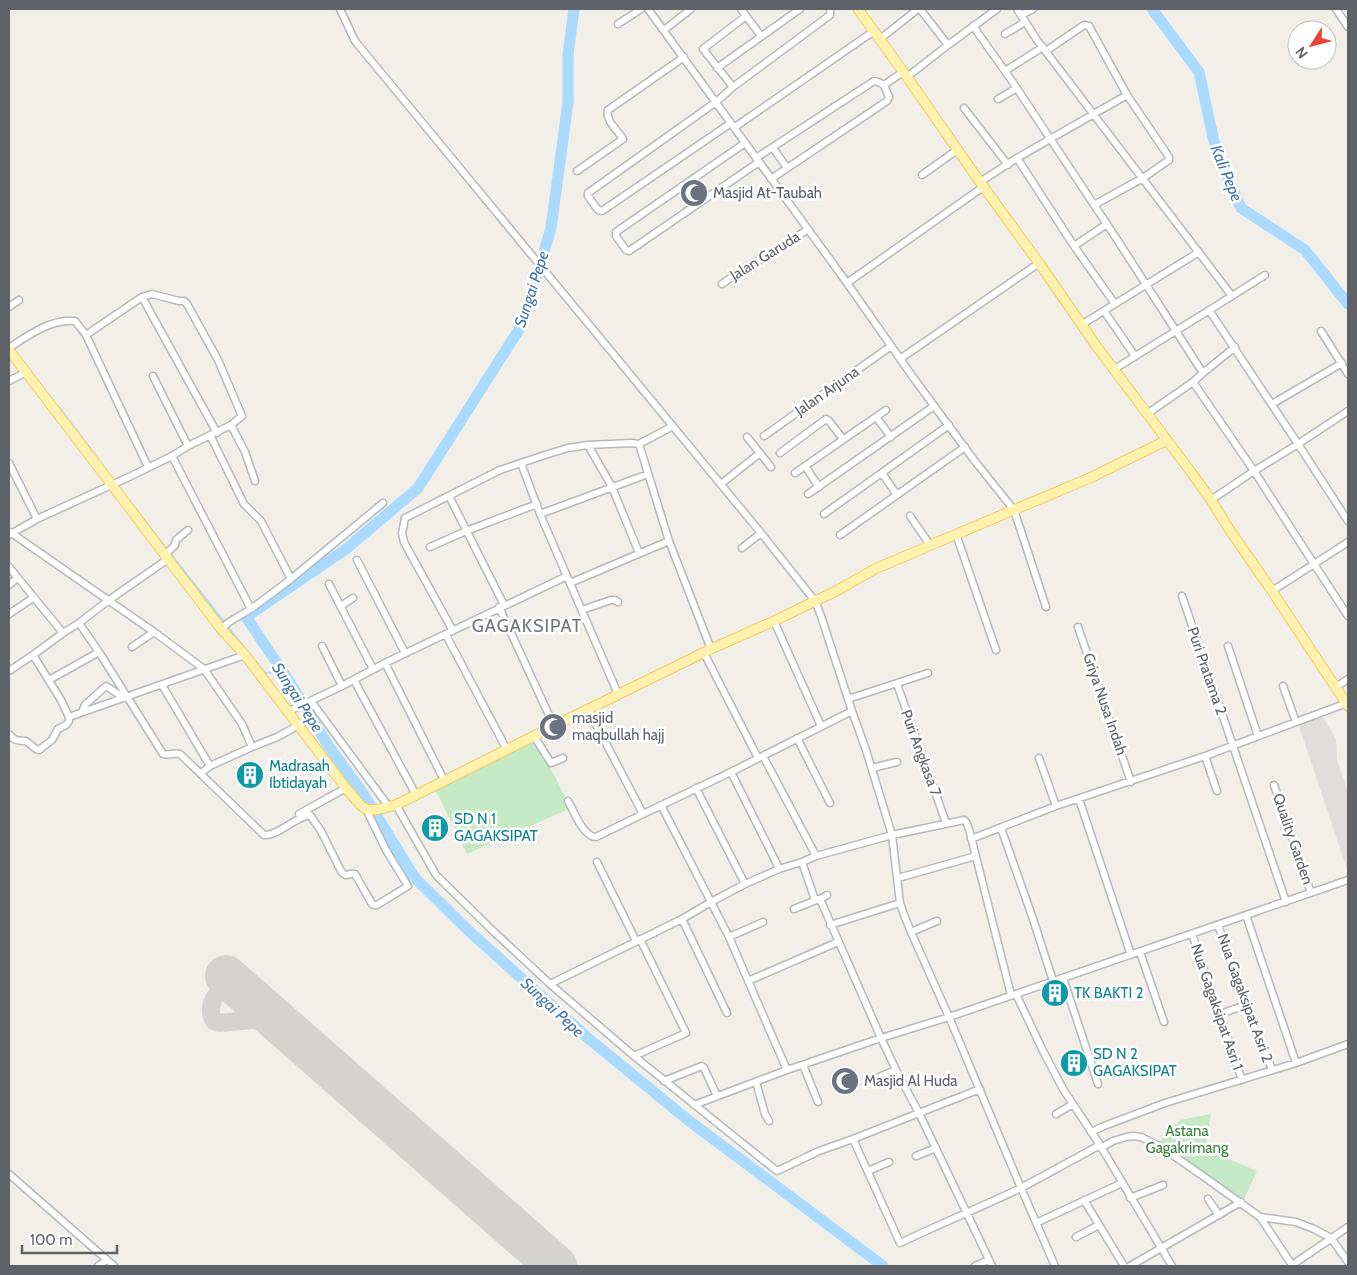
<svg xmlns="http://www.w3.org/2000/svg" width="1357" height="1275" font-family="Cabin,sans-serif">
<rect width="100%" height="100%" fill="#f1efe8"/>
<path fill="#e0deda" d="M1321,714l15,25 1,21 11,31v78h-1l-49,-146z"/>
<path fill="#c5e8c5" d="M535,738l36,70 -104,46 -33,-67z
M1211,1114l-6,35 52,22 -14,30 -86,-57 23,-24z"/>
<g fill="none" stroke-linecap="round" stroke-linejoin="round">
<path stroke="#aadaff" stroke-width="2" d="M59,407l39,52
M126,497l121,154
M254,660l11,13 18,-1"/>
<path stroke="#aadaff" stroke-width="11" d="M574,9l-6,46v47l-17,126 -19,64 -14,39 -100,157 -72,61 -100,68 47,70 34,57 35,48 51,83 7,8 50,49 118,106 100,82 195,146
M1152,9l47,63 17,79 25,57 64,42 43,54"/>
<path stroke="#d4d3d0" stroke-width="18" d="M265,1010c-2,-4 -3,-10 -6,-14 -19,-24 -60,-1 -45,25l5,2 44,-4h6l16,8"/>
<path stroke="#d4d3d0" stroke-width="42" d="M226,976l330,290"/>
<defs>
<path id="minor" d="M340,9l15,32 406,492 54,68 6,15 31,95 14,39 26,85 8,68 4,12 7,17 38,85 72,171 79,-43
M648,9l199,274 68,97 59,80 40,50 32,97
M741,9l20,27
M920,9l28,36
M1017,9l20,31 195,256 33,-21
M1336,9l12,18
M1021,15l12,-6
M746,16l-43,33 30,38 93,-69 4,-3v-6
M618,24l23,-15
M973,26l39,55 106,160 85,132 -10,9 61,89 -43,29
M664,30l27,-21
M1005,34l20,-12
M880,39l38,-30
M1046,51l38,-26 5,1 38,69 42,62v3l-26,18 -49,27
M717,68l83,-59
M1005,71l38,-24
M907,77l41,-32 49,-36
M998,99l19,-11
M964,108l44,57
M731,123l-129,88 -4,-1 -10,-14v-3l128,-91 17,-15
M735,127l139,-96
M745,143l-129,89v4l10,14 3,1 130,-89
M773,148l14,20
M756,158l118,-77 4,1 6,3 19,-13
M1017,158l57,88 41,58
M577,171l46,-32c-5,-9 -18,-18 -15,-29l76,-53
M922,175l35,-25
M771,179l116,-78 2,-4 -5,-12
M980,182l37,-24 110,-63
M682,186l14,19
M1074,246l33,-22
M847,283l136,-96
M722,284l27,-19 18,-8 41,-28
M142,297l75,136
M9,307l10,-7
M1209,310l89,134 50,-33
M1104,311l31,45
M1081,325l118,-73
M1321,331l27,43
M9,348c18,-12 43,-30 66,-27l11,14 62,132
M900,359l139,-96
M1113,370l119,-74
M1203,373l32,-26
M153,376l35,70
M9,381l17,-9
M1272,404l70,-41
M1147,414l46,-32
M876,417l15,20
M231,425l14,27 10,29
M210,435l34,69 17,17 30,58
M764,436l127,-90
M747,437l24,30
M639,444l34,-18
M588,445l24,42 27,66
M780,453l46,-34 3,2 14,18
M172,456l79,153
M9,463l28,56
M521,463l19,51 78,180
M805,466l14,21
M795,473l91,-63
M882,473l15,22
M721,484l39,-31
M808,494l126,-88
M449,496l55,109
M540,514l108,-40
M824,514l125,-89
M910,516l20,29
M1348,521l-50,-77 -44,27 60,93 34,-22
M10,532l144,100 50,37 38,55 10,23 25,-10 22,-12
M956,534l40,116
M9,535l28,-16 94,-43 41,-20 16,-10 43,-21 11,-9 -24,-56 -31,-56 -3,-3h-5l-27,-7 -10,3 -56,38
M840,535l125,-88
M430,547l36,-16 71,-27
M742,548l19,-15
M165,555l10,-10 1,-5 12,-10
M357,560l48,93
M9,567l54,66
M570,583l99,-42
M329,584l44,85
M9,585l8,-7
M1272,591l42,-27 34,52
M1182,596l104,306
M341,606l12,-8
M499,607l55,119
M582,610l29,-10h4l3,2
M9,614l24,-16
M774,621l47,105
M79,623l20,29 64,102c6,2 11,-2 17,0l84,81c14,1 31,-18 46,-20l11,16 20,40c6,8 7,1 14,3l17,30 2,1h3l31,-19 -22,-36 -20,-41
M1078,627l53,155
M221,629l8,-7 22,-13 40,-30 92,-76
M453,631l-49,-89 -2,-9 3,-15 95,-48 45,-15 23,-7 20,-3 44,-2 7,1 30,97 42,108
M446,635l61,115
M322,646l20,40
M1228,646l30,90
M132,647l22,-15
M704,653l54,105
M33,655l28,45 8,17
M385,663l59,117
M9,671l24,-16 30,-22 16,-10 30,-23 59,-41
M49,680l50,-28
M354,680l62,115
M897,684l49,139
M162,685l48,81
M1283,686l13,36
M1336,687l12,-8
M848,699l80,-26
M311,701l78,106
M588,709l55,105 88,-42 121,-61
M289,711l53,-25 43,-23 182,-87
M84,712l-1,-3 2,-4 21,-19 18,12
M9,734c7,8 7,6 17,7l10,8 3,1 13,-10 6,-11 8,-4 3,-4v-4l176,-62
M534,736l17,27 12,-5
M797,738l33,65
M763,756l53,100
M1205,756l12,35
M1039,758l17,48
M872,768l25,-6
M731,772l44,88 4,9
M201,773l9,-7 42,-19
M1274,785l37,108
M696,788l49,96
M1079,799l52,156
M568,801c6,10 15,36 28,36l47,-23
M396,805l40,70 56,55 58,54 84,72 143,115 42,-20 34,-12 127,-50
M661,805l50,97 -29,17
M299,814l47,-26
M1001,828l32,91 20,62
M971,839l85,-33 149,-50 142,-53
M597,862l39,79
M802,862l13,38
M898,878l78,-22
M827,895l-7,4 61,139 15,32 23,43 73,153
M794,909l25,-10
M1246,915l50,148
M830,925l70,-22
M1218,925l41,116 8,14 5,15
M911,932l26,-11
M1192,934l50,146
M729,937l34,-15
M1140,952l24,70
M1063,978l35,106
M748,981l90,-39
M550,984l132,-65 45,94
M1016,994l27,57 20,38 37,56 72,121
M1220,1014l26,-9
M634,1056l52,-23 -46,-94
M803,1065l15,37
M787,1070l-58,-133 -18,-35 34,-18 34,-15 23,-7 14,-6 76,-21 72,-15 2,2 3,7 42,166
M872,1080l24,-10
M664,1081l38,-15 2,2 13,28
M756,1082l9,32 4,7
M694,1105l93,-35 94,-32 68,-21 399,-137
M1056,1114l17,-10
M1091,1132l13,-6 61,-23 131,-40 52,-19
M853,1139l47,104c40,-19 81,-36 121,-55l34,78
M1101,1148l12,-7 13,-4 7,-1 8,1 23,12 46,32 50,36 36,5 18,7 17,9 17,24
M916,1156l20,-8
M868,1171l21,-9
M9,1174l105,92
M1130,1198l33,-13
M1208,1199l11,16
M1084,1200l40,66
M1260,1217l32,48 -1,1
M1036,1223l86,-40
M1076,1237l23,-12
M98,1266l9,-6
M975,1266l14,-6
M1130,1266l111,-64
M1294,1266l-2,-1 56,-38"/>
<path id="major" d="M858,9l49,68 73,105 59,81 58,84 94,125 20,28 18,29 43,62 76,115
M9,350l103,135 109,144 24,26 101,133c6,6 10,14 17,19 8,7 30,-1 39,-5l152,-76 157,-77 63,-28 64,-31 37,-21 70,-30 147,-62 75,-37"/>
</defs>
<use href="#minor" stroke="#b5b8bc" stroke-width="9"/>
<use href="#major" stroke="#f2c960" stroke-width="11"/>
<use href="#minor" stroke="#fff" stroke-width="6"/>
<use href="#major" stroke="#fff2af" stroke-width="9"/>
</g>
<defs>
<symbol id="mosque-disc" viewBox="-11 -11 22 22"><circle r="9.5" fill="#6b7280" stroke="#fff"/><path d="M3.5-4.9A6 6 0 1 0 3.5 4.9A5 5 0 1 1 3.5-4.9Z" fill="#fff"/></symbol>
<symbol id="building-disc" viewBox="-11 -11 22 22"><circle r="9.5" fill="#0f9aa8" stroke="#fff"/><path d="M-4-6H4V6H1V3H-1V6H-4ZM-2.5-4.3h1.7v1.8h-1.7ZM.8-4.3h1.7v1.8H.8ZM-2.5-1h1.7V.8h-1.7ZM.8-1h1.7V.8H.8Z" fill="#fff"/></symbol>
</defs>
<g fill-rule="evenodd">
<use href="#mosque-disc" x="678" y="177" width="32" height="32"/>
<use href="#mosque-disc" x="537" y="711" width="32" height="32"/>
<use href="#building-disc" x="234" y="759" width="32" height="32"/>
<use href="#building-disc" x="419" y="812" width="32" height="32"/>
<use href="#building-disc" x="1039" y="977" width="32" height="32"/>
<use href="#building-disc" x="1058" y="1047" width="32" height="32"/>
<use href="#mosque-disc" x="829" y="1065" width="32" height="32"/>
</g>
<g text-anchor="middle" stroke-width="5" stroke-linejoin="round" paint-order="stroke">
<g font-size="15" fill="#5b616d" stroke="#fff" text-anchor="start">
<text x="713" y="198">Masjid At-Taubah</text>
<text x="572" y="723">masjid<tspan x="572" dy="17">maqbullah hajj</tspan></text>
<text x="864" y="1086">Masjid Al Huda</text>
</g>
<g font-size="15" fill="#5f6368" stroke="#fff">
<text transform="translate(765 256) rotate(-32)" y="5">Jalan Garuda</text>
<text transform="translate(827 391) rotate(-35)" y="5">Jalan Arjuna</text>
<text transform="translate(1207 671) rotate(71)" y="5">Puri Pratama 2</text>
<text transform="translate(1105 704) rotate(71)" y="5">Griya Nusa Indah</text>
<text transform="translate(921 753) rotate(70)" y="5">Puri Angkasa 7</text>
<text transform="translate(1293 839) rotate(71)" y="5">Quality Garden</text>
<text transform="translate(1245 998) rotate(70)" y="5">Nua Gagaksipat Asri 2</text>
<text transform="translate(1217 1007) rotate(71)" y="5">Nua Gagaksipat Asri 1</text>
</g>
<g font-size="15" fill="#0d838f" stroke="#fff" text-anchor="start">
<text x="269" y="771">Madrasah<tspan x="269" dy="17">Ibtidayah</tspan></text>
<text x="454" y="824">SD N 1<tspan x="454" dy="17">GAGAKSIPAT</tspan></text>
<text x="1074" y="998">TK BAKTI 2</text>
<text x="1093" y="1059">SD N 2<tspan x="1093" dy="17">GAGAKSIPAT</tspan></text>
</g>
<g font-size="15" fill="#348238" stroke="#fff">
<text x="1187" y="1136">Astana<tspan x="1187" dy="17">Gagakrimang</tspan></text>
</g>
<g font-size="16" font-style="italic" fill="#4174aa" stroke="#fff">
<text transform="translate(1227 173) rotate(68)" y="6">Kali Pepe</text>
<text transform="translate(531 289) rotate(-72)" y="6">Sungai Pepe</text>
<text transform="translate(298 697) rotate(57)" y="6">Sungai Pepe</text>
<text transform="translate(553 1007) rotate(43)" y="6">Sungai Pepe</text>
</g>
<g font-size="18" letter-spacing="1" fill="#70757a" stroke="#fff">
<text x="527" y="632">GAGAKSIPAT</text>
</g>
</g>
<rect width="1357" height="1275" fill="none" stroke="#5f6368" stroke-width="20"/>
<g transform="translate(1312 45) rotate(234)"><circle r="24" fill="#ffffff" stroke="#bfc1c3"/>
<path d="M0-4L9 19L0 12L-9 19Z" fill="#ea4335"/>
<text y="-8" font-size="14" font-weight="bold" text-anchor="middle" fill="#5f6368">N</text>
</g>
<path d="M22 1245v8h95v-8" fill="none" stroke="#5f6368" stroke-width="2.5"/>
<text x="30" y="1245" font-size="15" fill="#5f6368" stroke="#ffffff" stroke-width="4" paint-order="stroke">100 m</text>
</svg>
